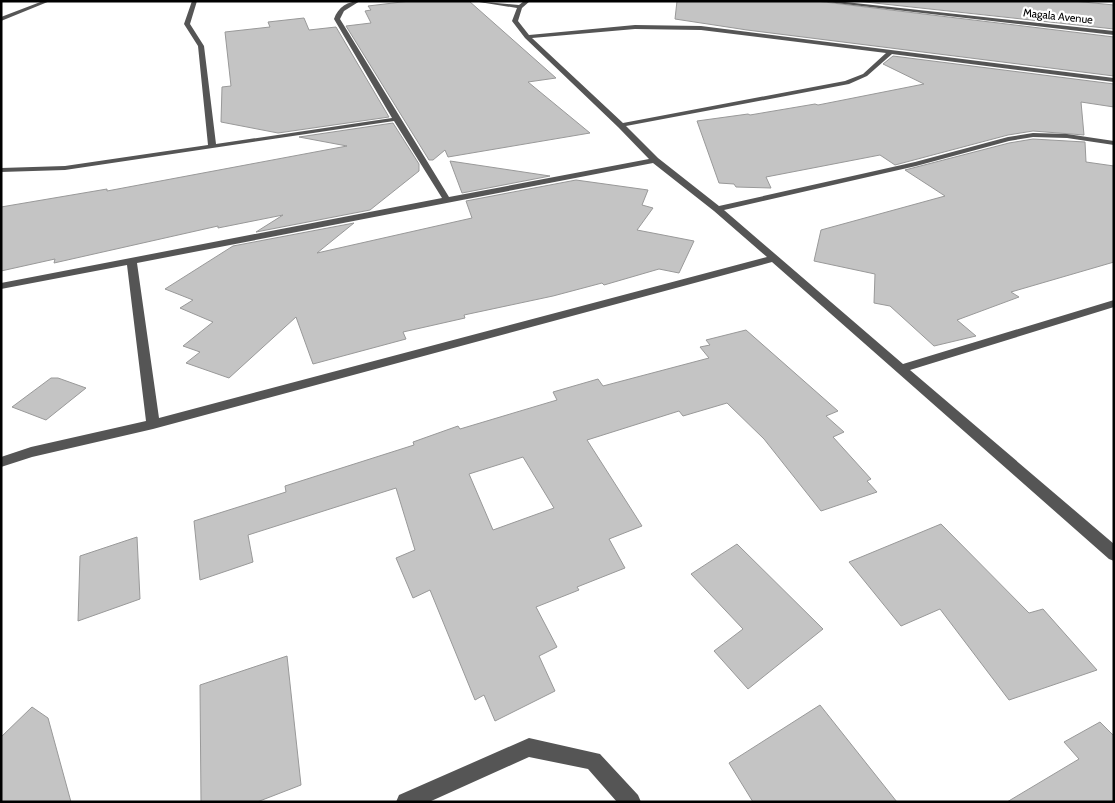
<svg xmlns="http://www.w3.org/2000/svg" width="1115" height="803" font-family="Cabin,sans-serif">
<rect width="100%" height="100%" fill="#fff"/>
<path fill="#c4c4c4" stroke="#999" fill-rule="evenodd" d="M410,1h59l87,77 -28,4 62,51 -142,24 -3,-7 -12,10h-4l-83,-134 25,-3 -6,-12 6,-1 -3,-4z
M677,1h139l298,36v39l-367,-46 -72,-11z
M856,1h217l41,4v24z
M304,18l5,12 27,-3 53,90 -111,16 -57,-11 1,-35 9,-1 -6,-54 45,-5 -2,-5z
M893,56l221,28v23l-33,-5 3,33 -51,-4 -25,4 -113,30 -15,-10 -114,22 5,11 -35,-1 -2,-3 -15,-1 -22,-62 51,-7 2,1 65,-11 3,1 106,-21 -41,-20z
M393,123l26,41v7l-49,39 -114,22 27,-17 -65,13v-2l-164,37 1,-4 -54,12v-64l106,-18v2l240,-45 -48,-9z
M1033,139l52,3 1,20 28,4v96l-103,30 8,5 -62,23 19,16 -42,10 -44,-40 -16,-3 1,-29 -61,-13 7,-31 124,-34 -40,-26 104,-27z
M450,161l100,15 -88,17z
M576,180l72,10 -6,15 11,3 -16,22 57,11 -15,32 -20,-4 -55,16 -2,-2 -49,13 -89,19 1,3 -62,14 3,7 -93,25 -17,-47 -67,61 -43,-15 14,-11 -17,-6 30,-24 -33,-14 13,-8 -28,-11 68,-43 121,-23 -37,30 155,-35 -6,-17z
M746,330l92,81 -12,5 18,16 -11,5 38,42 -4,2 10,11 -56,19 -57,-72 -37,-36 -44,13 -4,-5 -92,29 55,86 -33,13 16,29 -48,19 2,3 -43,17 21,40 -18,9 16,35 -60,30 -11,-26 -9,5 -45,-110 -17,8 -17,-40 19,-8 -19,-62 -148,47 5,27 -53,18 -6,-59 92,-29 -1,-6 129,-41 -1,-3 45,-16 2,3 97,-29 -4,-8 45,-13 5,7 106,-28 -9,-11 10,-2 -4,-5zM523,457l31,51 -61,22 -24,-56z
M51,378h7l28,10 -40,32 -34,-13z
M941,524l88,89 14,-4 54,61 -88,30 -69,-91 -39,17 -52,-64z
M137,537l3,62 -62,22 2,-65z
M737,544l86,85 -75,60 -34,-38 29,-22 -52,-55z
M287,656l14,129 -44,17h-56l-1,-117z
M820,705l77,97h-144l-24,-39z
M32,707l16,11 23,84h-70v-65z
M1100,722l14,14v66h-107l72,-43 -15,-17z"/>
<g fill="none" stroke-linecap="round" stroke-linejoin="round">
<path fill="#555" fill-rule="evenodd" d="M43,1h7l-49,20v-4z
M192,1h5l-7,23 14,22 12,98 176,-26 -58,-99c4,-12 14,-18 26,-18l-16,10 -4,8 109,178 200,-38 -31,-32 -93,-89 -13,-17 5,-13 -44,-7 46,4 5,-4h6l-8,7 -4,13 11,14 106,-10 66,1 413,52v4l-222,-28 -25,22 -18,8 -223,42 32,32 61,48 196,-44 93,-25 25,-4 34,1 47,7v4l-47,-7 -34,-1 -24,4 -93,25 -192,44 179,154 211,-64v7l-204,63 204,174v17l-5,-2 -337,-297 -619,167 -121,28 -31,10v-10l30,-10 115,-26 -19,-156 -126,24v-6l441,-85 -48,-77 -329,49 -64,2v-4l64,-2 143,-21 -10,-99 -14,-22zM635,29l66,1 185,23 -23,21 -18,7 -222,42 -91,-85zM653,163l61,48 53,46 -608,161 -22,-155z
M818,1h18l278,30v4z
M529,738l71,16 38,41 3,7h-24l-29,-33 -59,-12 -100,45h-33l3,-7z"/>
</g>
<g text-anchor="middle" stroke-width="4.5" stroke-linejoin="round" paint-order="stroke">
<g font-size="11" fill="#000" stroke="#fff">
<text transform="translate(1058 16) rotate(6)" y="4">Magala Avenue</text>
</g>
</g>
<rect width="1115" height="803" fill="none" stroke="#000000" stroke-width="5"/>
</svg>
